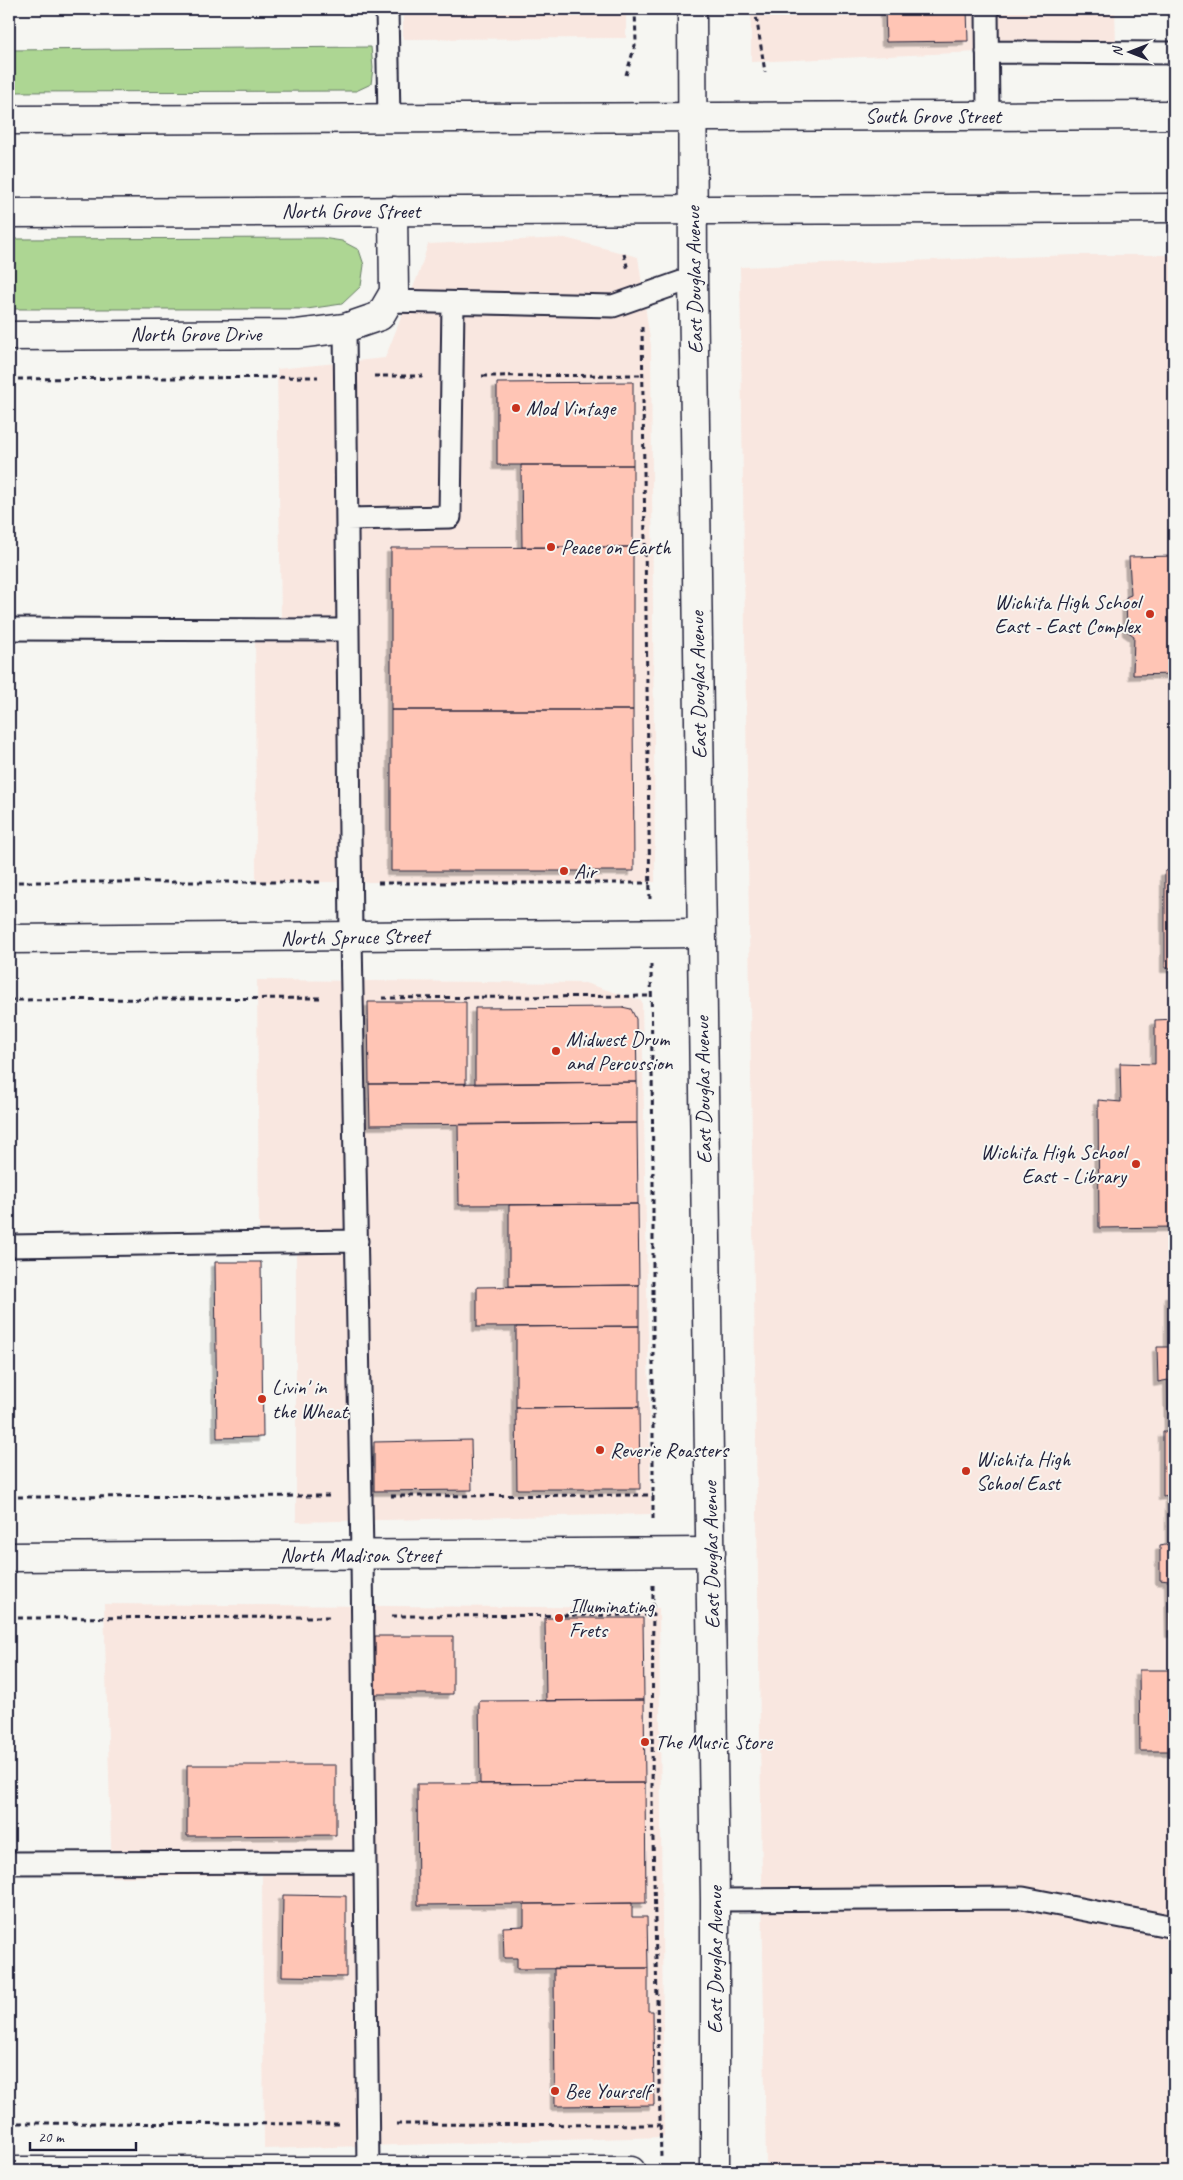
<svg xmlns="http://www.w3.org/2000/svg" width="1183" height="2180" font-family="Caveat,sans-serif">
<defs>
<filter id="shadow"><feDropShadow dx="-4.5" dy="4.5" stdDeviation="0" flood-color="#0004"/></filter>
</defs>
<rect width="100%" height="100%" fill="#f6f6f2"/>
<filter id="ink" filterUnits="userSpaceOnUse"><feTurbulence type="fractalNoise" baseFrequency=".02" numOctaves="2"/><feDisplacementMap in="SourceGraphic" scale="10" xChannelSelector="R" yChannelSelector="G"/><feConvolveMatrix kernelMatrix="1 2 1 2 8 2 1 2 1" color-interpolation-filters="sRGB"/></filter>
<g filter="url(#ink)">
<path fill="#f9e7e0" d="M403,9h223v29l-223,1z
M751,9h364l1,37 -365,16z
M565,238l73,19 13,89 4,536h-399l-1,-263 26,-2 -4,-248 108,-11 35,-88 8,-26z
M1075,255h99v1916h-408l-26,-1904z
M257,980l328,3 57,18 9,513 -355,8v-280l-37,-12z
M104,1604l555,4 5,529 -400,12 -2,-274 -150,2z"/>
<path fill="#add693" stroke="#687c67" d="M371,47l2,21 -2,16 -15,7 -347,1v-42z
M322,238l20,3 17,9 5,15 -3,21 -19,18 -35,5h-298v-70z"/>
<path fill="#ffc5b5" stroke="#22223b" filter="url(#shadow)" d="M885,9h82l1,32 -82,1z
M633,382v83h-136v-82z
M521,465h112v82h-111z
M633,547v163h-242v-162z
M1174,556v118l-41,1 1,-39 -7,-5 -1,-34 5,-2 -2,-38z
M391,710h242l1,161h-243z
M1174,870v98h-9v-97z
M368,1002h98v82h-97z
M622,1007l9,2 5,10 1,63 -162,2v-76z
M1174,1019v208l-75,1 -1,-128 23,2 -1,-39 35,1v-44z
M637,1082v41l-267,2 -1,-41z
M637,1123l1,81 -179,1 -1,-80z
M638,1204l1,81 -130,1v-81z
M215,1262h46l2,175 -46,1z
M639,1285v41l-162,1v-40z
M1169,1293h5v340h-4l-1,-52 -9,-1v-34l10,-2v-49l-7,1v-64h6l-1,-52 -10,2 -1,-35h12z
M639,1326v81l-123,1v-81z
M639,1407l1,82h-123l-1,-81z
M471,1440l1,50 -98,1v-49z
M545,1618h98l1,82 -98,1z
M375,1636h78v58h-78z
M1139,1670h35v81h-34z
M644,1700l1,83 -165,1 -1,-83z
M187,1765h149v70l-149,1z
M645,1783l1,120 -228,2 -1,-121z
M283,1895l63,1v81l-64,-1z
M632,1903v14h15l1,51 -131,1v-11h-13l-1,-31 21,-1v-22z
M554,1968h94v43h5l1,94 -99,1z"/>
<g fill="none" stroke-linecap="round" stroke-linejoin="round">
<defs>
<path id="service" d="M387,9l2,110
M987,9l1,107
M987,52l187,1
M388,301l225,5 80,-28
M345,328l6,609 11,618 6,616
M347,519l103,-2 3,-214
M9,629l339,1
M9,1246l348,-5
M9,1863l356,-1
M715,1900l308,-2 151,29"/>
<path id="minor" d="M9,336l288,-2 48,-6 35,-12 14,-24 -1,-81
M9,939l692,-6
M9,1557l702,-5
M9,2171h622"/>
<path id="tertiary" d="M9,120l1165,-5
M9,213l1165,-5"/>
<path id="secondary" d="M692,9l1,269 22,1622v271"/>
</defs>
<use href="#service" stroke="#22223b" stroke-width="25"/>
<use href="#minor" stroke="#22223b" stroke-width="31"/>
<use href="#tertiary" stroke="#22223b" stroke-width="31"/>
<use href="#secondary" stroke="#22223b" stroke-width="31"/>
<path stroke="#22223b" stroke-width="3" stroke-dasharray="5 4" stroke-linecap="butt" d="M755,9l10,63
M626,75l10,-33 -1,-33
M624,254l4,16
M642,327l8,574
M374,376h49
M482,376l161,-1
M9,379l309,-2
M9,882h313
M378,883h272
M651,965l2,206v350
M382,998l269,-2
M9,1000l314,-2
M391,1496l262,-1
M9,1497l323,-1
M653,1585l-1,215 9,358
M392,1616l261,-1
M9,1618l324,-1
M9,2123l331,1
M396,2124l265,1"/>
<use href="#service" stroke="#f6f6f2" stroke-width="21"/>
<use href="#minor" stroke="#f6f6f2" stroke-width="28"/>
<use href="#tertiary" stroke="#f6f6f2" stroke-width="28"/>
<use href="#secondary" stroke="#f6f6f2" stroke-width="28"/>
</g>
</g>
<g fill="#c8321e" stroke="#f6f6f2" stroke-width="2">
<circle cx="516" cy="408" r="5"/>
<circle cx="551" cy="547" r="5"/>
<circle cx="1150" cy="614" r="5"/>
<circle cx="564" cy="871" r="5"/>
<circle cx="556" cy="1051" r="5"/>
<circle cx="1136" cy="1164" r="5"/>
<circle cx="262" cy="1399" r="5"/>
<circle cx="600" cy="1450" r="5"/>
<circle cx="966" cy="1471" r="5"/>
<circle cx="559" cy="1618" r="5"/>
<circle cx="645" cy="1742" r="5"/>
<circle cx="555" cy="2091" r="5"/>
</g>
<g text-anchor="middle" stroke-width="4" stroke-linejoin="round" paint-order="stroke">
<g font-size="21" fill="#22223b" stroke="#f6f6f2">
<text x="933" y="123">South Grove Street</text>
<text x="351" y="218">North Grove Street</text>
<text transform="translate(694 280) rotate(-91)" y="7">East Douglas Avenue</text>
<text x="196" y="341">North Grove Drive</text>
<text transform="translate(698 685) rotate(-91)" y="7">East Douglas Avenue</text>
<text transform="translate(355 937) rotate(-1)" y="7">North Spruce Street</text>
<text transform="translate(703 1090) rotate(-91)" y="7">East Douglas Avenue</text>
<text x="360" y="1562">North Madison Street</text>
<text transform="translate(711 1555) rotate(-91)" y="7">East Douglas Avenue</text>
<text transform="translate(715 1960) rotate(-90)" y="7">East Douglas Avenue</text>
</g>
<g font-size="21" fill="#22223b" stroke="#f6f6f2" text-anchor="start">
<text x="526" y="415">Mod Vintage</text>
<text x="561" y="554">Peace on Earth</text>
<text x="1140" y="609" text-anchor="end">Wichita High School<tspan x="1140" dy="24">East - East Complex</tspan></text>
<text x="574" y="878">Air</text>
<text x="566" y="1046">Midwest Drum<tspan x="566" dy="24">and Percussion</tspan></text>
<text x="1126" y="1159" text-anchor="end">Wichita High School<tspan x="1126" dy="24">East - Library</tspan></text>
<text x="272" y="1394">Livin' in<tspan x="272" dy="24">the Wheat</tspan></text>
<text x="610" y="1457">Reverie Roasters</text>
<text x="976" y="1466">Wichita High<tspan x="976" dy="24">School East</tspan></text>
<text x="569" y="1613">Illuminating<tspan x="569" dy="24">Frets</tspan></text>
<text x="655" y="1749">The Music Store</text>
<text x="565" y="2098">Bee Yourself</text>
</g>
</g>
<rect width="1183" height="2180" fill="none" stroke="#f6f6f2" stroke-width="30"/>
<rect x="15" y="15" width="1153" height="2150" fill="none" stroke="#22223b" stroke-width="2" filter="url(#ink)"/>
<g transform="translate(1130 52) rotate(270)" stroke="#f6f6f2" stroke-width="4" paint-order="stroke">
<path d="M0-4L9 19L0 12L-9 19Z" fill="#22223b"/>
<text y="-8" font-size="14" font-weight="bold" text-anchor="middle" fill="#22223b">N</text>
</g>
<path d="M30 2142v8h106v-8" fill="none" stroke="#22223b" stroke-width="2.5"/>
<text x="38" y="2142" font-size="15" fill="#22223b" stroke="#f6f6f2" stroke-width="4" paint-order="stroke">20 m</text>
</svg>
